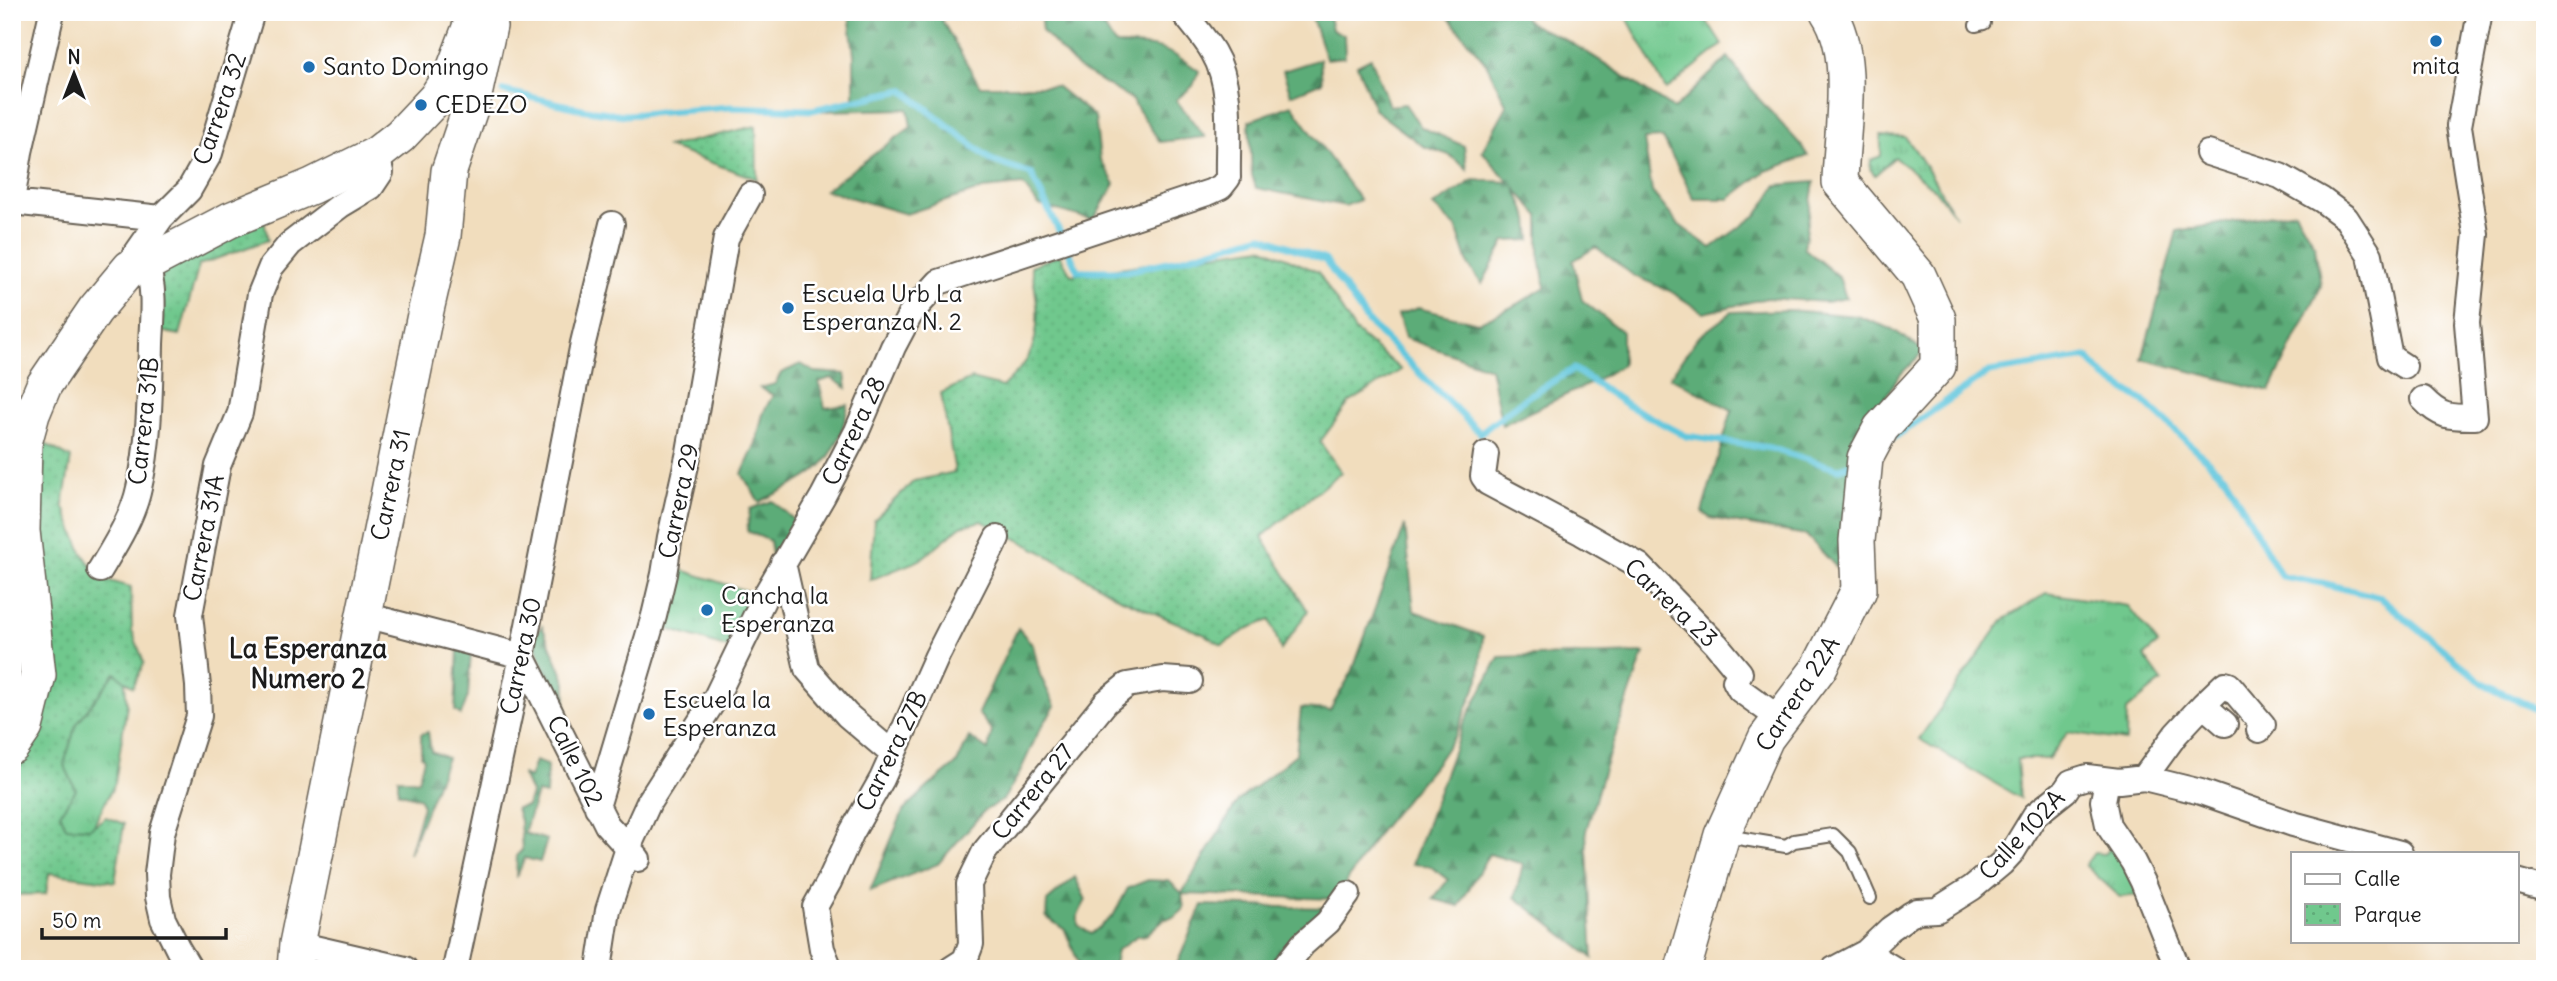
<svg xmlns="http://www.w3.org/2000/svg" width="2557" height="981" font-family="Delius,sans-serif">
<defs>
<pattern id="grass-tufts" width="24" height="20" patternUnits="userSpaceOnUse" patternTransform="scale(1.75)"><rect width="24" height="20" fill="#70c88d"/><path d="M3 7l-1-3M5 7V3M7 7l1-3M15 17l-1-3M17 17v-4M19 17l1-3" fill="none" stroke="#60ab79"/></pattern>
<pattern id="forest-firs" width="22" height="20" patternUnits="userSpaceOnUse" patternTransform="scale(1.75)"><rect width="22" height="20" fill="#5cac78"/><path d="M5 1l3.5 6h-7zM16 11l3.5 6h-7z" fill="#4b8b62"/></pattern>
<pattern id="park-dots" width="8" height="8" patternUnits="userSpaceOnUse" patternTransform="scale(1.75)"><rect width="8" height="8" fill="#70c88d"/><path d="M2 2h.1M6 6h.1" fill="none" stroke="#60ab79" stroke-width="1.8" stroke-linecap="round"/></pattern>
</defs>
<rect width="100%" height="100%" fill="#fff"/>
<filter id="ink" filterUnits="userSpaceOnUse"><feTurbulence type="fractalNoise" baseFrequency=".0143" numOctaves="2"/><feDisplacementMap in="SourceGraphic" scale="14" xChannelSelector="R" yChannelSelector="G"/><feConvolveMatrix kernelMatrix="1 2 1 2 8 2 1 2 1" color-interpolation-filters="sRGB"/></filter>
<filter id="wash" filterUnits="userSpaceOnUse"><feTurbulence type="fractalNoise" baseFrequency=".00686" numOctaves="4" result="noise"/><feDisplacementMap in="SourceGraphic" scale="28" xChannelSelector="R" yChannelSelector="G"/><feGaussianBlur stdDeviation="1.57" result="paint"/><feColorMatrix in="noise" values="0 0 0 0 0 0 0 0 0 0 0 0 0 0 0 0 0 1.4 0 .05"/><feComposite in="paint" operator="in"/></filter>
<g filter="url(#wash)">
<rect width="100%" height="100%" fill="#f1ddbd"/>
<path fill="url(#grass-tufts)" stroke="#467254" stroke-width="2" d="M1624,12h77l21,33 -56,45z
M1881,136l24,1c21,25 34,54 51,80l-20,-26 -41,-34 -20,18 -5,-6 1,-9 10,-4z
M12,554l105,56 10,94 -12,79 -44,87 -59,-10z
M682,570l71,23 -25,55 -60,-19z
M2047,593l81,13 30,38 -14,12 18,25 -35,29 -1,31 -58,-9 -20,27h-31l3,39 -101,-59 84,-119z
M2114,844l30,51 -24,2 -35,-32 9,-12 10,1z"/>
<path fill="url(#forest-firs)" stroke="#3c644a" stroke-width="2" d="M849,12h88l43,74h76l39,31 5,42 15,25 -22,36 -55,-15 -15,-20 -40,4 -77,25 -81,-24 86,-63 -3,-18 -86,2 32,-11v-45z
M1040,12h60l-1,6 16,27c39,-1 52,2 84,26l-6,15 -17,14 29,37 -45,5 -29,-43 -53,-31 -36,-37z
M1310,12h18l4,18 12,5 1,22 -19,2z
M1444,12h77c8,16 24,17 39,25 40,21 76,48 114,72l54,-52 31,42 42,46 7,11 -42,15 -37,28h-35l-31,-61 -19,1 8,53 26,32 33,24 47,-34 19,-29 37,-3 -10,66 35,29 7,21 -20,4 -59,-4 -63,15 -34,-22 -36,-15 -38,-29 -23,14 9,39 40,32v33l-33,19 -87,41 -12,-57 -85,-30 -7,-23 20,-7 60,15 40,-19 27,-17 -6,-35v-36l-24,-28 14,31 2,21 -26,1 -23,43 -13,-18 -13,-39 -23,-21 40,-26 36,2 -27,-31 25,-45 -21,-43z
M1371,58l18,48 16,-2 16,23 43,19 3,23 -18,-14 -26,-9 -48,-36 -18,-45z
M1320,59l2,23 -31,13 -8,-24z
M1292,105l9,13 59,82 -15,6 -89,-18 -4,-13 -3,-54z
M2295,211l20,35 6,40 -51,105 -128,-32 35,-128z
M1789,310l68,6 35,13 32,22 -26,26 -22,35 -17,39 -22,117 -31,-33 -96,-17 -8,-6 30,-102 -62,-33 27,-39 35,-26z
M801,364l14,8 30,2 2,14 -16,-10 -12,4 6,26 23,-3c-11,63 -36,71 -89,97l-17,-28 14,-31 7,-30 10,-18 -13,-7 15,-4 6,-11z
M773,501l21,19 -2,19 -19,24 -3,-22 -23,-10 3,-22z
M1405,525l9,86 69,25 -4,43 -23,55 -19,28 -56,67 -46,70 -153,-5 2,15 -9,8 -11,2 -18,16 -9,1 -20,14 -4,19h-32l-16,-39 -19,-13 1,-16 28,-24 11,23 -8,15v10l13,9 22,-18 15,-28 20,-8 21,1 13,12 56,-92 58,-47 5,-46 29,2 22,-38z
M542,626l24,57 -1,48 -32,-94z
M1018,628l15,17 7,30 15,31 -17,27 -19,41 -16,26 -19,11 -46,53 -68,27 33,-80 25,-24 29,-24 12,-26 19,13 4,-19 -14,-18z
M458,649l13,3 -3,44 -7,19 -6,-4z
M1644,653l-40,116 -18,62 7,127 -78,-61 8,-33 -34,-10 -30,52 -26,-7 15,-19 -18,-14 -18,-2 51,-139 36,-68z
M428,732l3,19 16,7 -38,96 14,-49 -4,-7 -21,-6v-14l20,3 6,-22 -3,-4v-21z
M535,761l12,4 -1,30 -9,-2 -13,40 23,7 -7,22 -15,-4 -9,20 1,-23 5,-5 -2,-29 -4,-13 11,-2 4,-13 -8,-18 6,3z
M1202,905l130,3 -54,61h-103z"/>
<path fill="url(#park-dots)" stroke="#467254" stroke-width="2" d="M756,126l1,53 -90,-32z
M263,214l5,26 -69,25 -19,70 -21,-4 -7,-62z
M1262,247l56,25 37,59 46,39 -52,33 -29,39 21,30 -79,65 46,74 -27,39 -11,-30 -21,8 -27,17 -19,-11 -83,-36 -80,-47 -58,-30 -21,5 -41,34 -50,20 4,-60 40,-39 41,-9 -14,-79 30,-14 31,8c9,-9 20,-19 26,-29 15,-29 9,-62 3,-92l29,-11 11,20z
M40,441l31,17 -8,47 19,47 17,26 32,9 1,43 12,33 -11,24 -18,-14 -39,52 -12,39 12,26 -16,23 6,14 24,1 16,-11 18,7 -9,58 -66,-9 -3,21 -34,1v-129l17,-18z"/>
<g fill="none" stroke-linecap="round" stroke-linejoin="round">
<path stroke="#60c6dd" stroke-width="7" d="M504,91l82,19 39,5 105,-8 82,3 91,-20 88,70 40,14 30,61
M1066,246l12,25h48l47,-10 88,-25 64,24 43,62 112,111 48,-37 46,-27 55,37 57,30 84,12 68,21 15,-6
M1893,438l96,-66 98,-15 18,20 41,26 80,75 55,98 41,7 59,15 102,85 62,31"/>
</g>
</g>
<g filter="url(#ink)">
<g fill="none" stroke-linecap="round" stroke-linejoin="round">
<defs>
<path id="lane" d="M1976,25l8,-2 -3,-11
M1726,836l60,10 8,-5 39,-6 17,17 20,46"/>
<path id="street" d="M2208,153l72,23 42,24 24,18 24,37 20,102 14,9
M12,201l8,-49 32,-140
M12,202l149,16
M130,268l3,-10 28,-40 28,-28 21,-37 42,-141
M2423,399c18,19 28,18 52,18l-8,-94 9,-89 -17,-108 21,-114
M1486,454l-3,22 5,7 94,50 58,33 76,78 24,29 -5,8 5,9 40,29
M783,563l24,106 40,46 46,39
M100,570c15,-25 33,-53 39,-82 11,-46 11,-97 12,-144 1,-26 5,-55 -5,-80
M365,615l157,41 85,169 31,34
M2203,705l22,-21 4,1 34,40 -4,5
M2144,778l32,-44 27,-29 22,19
M2107,780l-4,21 5,24 25,37 10,20 35,87
M597,807l57,-191 10,-42 6,-37 19,-85 37,-214 24,-43
M2517,881l28,8
M297,944l108,25
M1866,952l28,17
M190,969l-12,-20 -15,-30 -5,-22 -1,-23 5,-41 37,-117 -1,-30 -8,-71 28,-149 22,-53 20,-119 11,-27 19,-23 51,-39 30,-18 10,-15 -4,-18
M455,969l67,-313 61,-313 29,-119
M599,969l9,-59 20,-62 21,-46 67,-105 50,-103 57,-98 34,-65 36,-84 18,-34 28,-31 271,-90 11,-5 7,-9c-1,-40 6,-91 -15,-126 -8,-14 -20,-27 -30,-40
M830,969l-8,-20 -7,-42 14,-25 23,-50 30,-53 55,-123 60,-118
M951,969l14,-9 6,-16 -2,-60 16,-33 121,-149 21,-17 36,-6 27,2
M1283,969l20,-25 25,-22 20,-28
M1834,969l32,-17 24,-23 20,-14 7,-4 20,-1 35,-22 30,-25 11,-12 22,-36 30,-24 6,-9 16,-5 32,4 25,-3 57,14 92,32 107,29"/>
<path id="secondary" d="M12,746l13,-19 13,-52 -16,-144 2,-88 8,-29 12,-29 51,-75 35,-42 16,-4 84,-44 82,-34 65,-32 23,-18 36,-38 18,-28 17,-45
M295,969l2,-25 129,-634 17,-74 6,-65 24,-71 16,-74 -15,-9
M1683,969l39,-134 44,-97 53,-70 40,-78 -2,-49 8,-83 16,-30 57,-62v-47l-20,-44 -78,-93c1,-50 17,-127 -12,-170"/>
</defs>
<use href="#lane" stroke="#676054" stroke-width="16"/>
<use href="#street" stroke="#676054" stroke-width="28"/>
<use href="#secondary" stroke="#676054" stroke-width="38"/>
<use href="#lane" stroke="#fff" stroke-width="12"/>
<use href="#street" stroke="#fff" stroke-width="24"/>
<use href="#secondary" stroke="#fff" stroke-width="35"/>
</g>
</g>
<g fill="#1f6fb2" stroke="#fff" stroke-width="2.5">
<circle cx="2436" cy="41" r="7"/>
<circle cx="309" cy="67" r="7"/>
<circle cx="421" cy="105" r="7"/>
<circle cx="788" cy="308" r="7"/>
<circle cx="707" cy="610" r="7"/>
<circle cx="649" cy="714" r="7"/>
</g>
<g text-anchor="middle" stroke-width="5" stroke-linejoin="round" paint-order="stroke">
<g font-size="24" fill="#1c1c1c" stroke="#fff" text-anchor="start">
<text x="2436" y="74" text-anchor="middle">mita</text>
<text x="323" y="75">Santo Domingo</text>
<text x="435" y="113">CEDEZO</text>
<text x="802" y="302">Escuela Urb La<tspan x="802" dy="28">Esperanza N. 2</tspan></text>
<text x="721" y="604">Cancha la<tspan x="721" dy="28">Esperanza</tspan></text>
<text x="663" y="708">Escuela la<tspan x="663" dy="28">Esperanza</tspan></text>
</g>
<g font-size="24" fill="#1c1c1c" stroke="#fff">
<text transform="translate(220 109) rotate(-71)" y="8">Carrera 32</text>
<text transform="translate(144 421) rotate(-84)" y="8">Carrera 31B</text>
<text transform="translate(854 431) rotate(-65)" y="8">Carrera 28</text>
<text transform="translate(391 485) rotate(-78)" y="8">Carrera 31</text>
<text transform="translate(679 501) rotate(-78)" y="8">Carrera 29</text>
<text transform="translate(204 538) rotate(-79)" y="8">Carrera 31A</text>
<text transform="translate(1671 603) rotate(43)" y="8">Carrera 23</text>
<text transform="translate(521 656) rotate(-78)" y="8">Carrera 30</text>
<text transform="translate(1798 694) rotate(-57)" y="8">Carrera 22A</text>
<text transform="translate(892 751) rotate(-64)" y="8">Carrera 27B</text>
<text transform="translate(575 761) rotate(64)" y="8">Calle 102</text>
<text transform="translate(1033 792) rotate(-51)" y="8">Carrera 27</text>
<text transform="translate(2022 835) rotate(-47)" y="8">Calle 102A</text>
</g>
<g font-size="26" font-weight="bold" fill="#1c1c1c" stroke="#fff">
<text x="308" y="658">La Esperanza<tspan x="308" dy="30">Numero 2</tspan></text>
</g>
</g>
<rect width="2557" height="981" fill="none" stroke="#fff" stroke-width="42"/>
<rect x="2291" y="852" width="228" height="91" fill="#ffffff" stroke="#a4a4a4" stroke-width="2"/>
<rect x="2305" y="874" width="35" height="10" fill="#ffffff" stroke="#a4a4a4" stroke-width="2"/>
<text x="2354" y="886" font-size="21" fill="#1c1c1c">Calle</text>
<rect x="2305" y="904" width="35" height="21" fill="url(#park-dots)" stroke="#a4a4a4" stroke-width="2"/>
<text x="2354" y="922" font-size="21" fill="#1c1c1c">Parque</text>
<g transform="translate(74 74)" stroke="#ffffff" stroke-width="5" paint-order="stroke">
<path d="M0-5L12 26L0 18L-12 26Z" fill="#1c1c1c"/>
<text y="-10" font-size="19" font-weight="bold" text-anchor="middle" fill="#1c1c1c">N</text>
</g>
<path d="M42 928v10h184v-10" fill="none" stroke="#1c1c1c" stroke-width="3.5"/>
<text x="52" y="928" font-size="21" fill="#1c1c1c" stroke="#ffffff" stroke-width="5" paint-order="stroke">50 m</text>
</svg>
